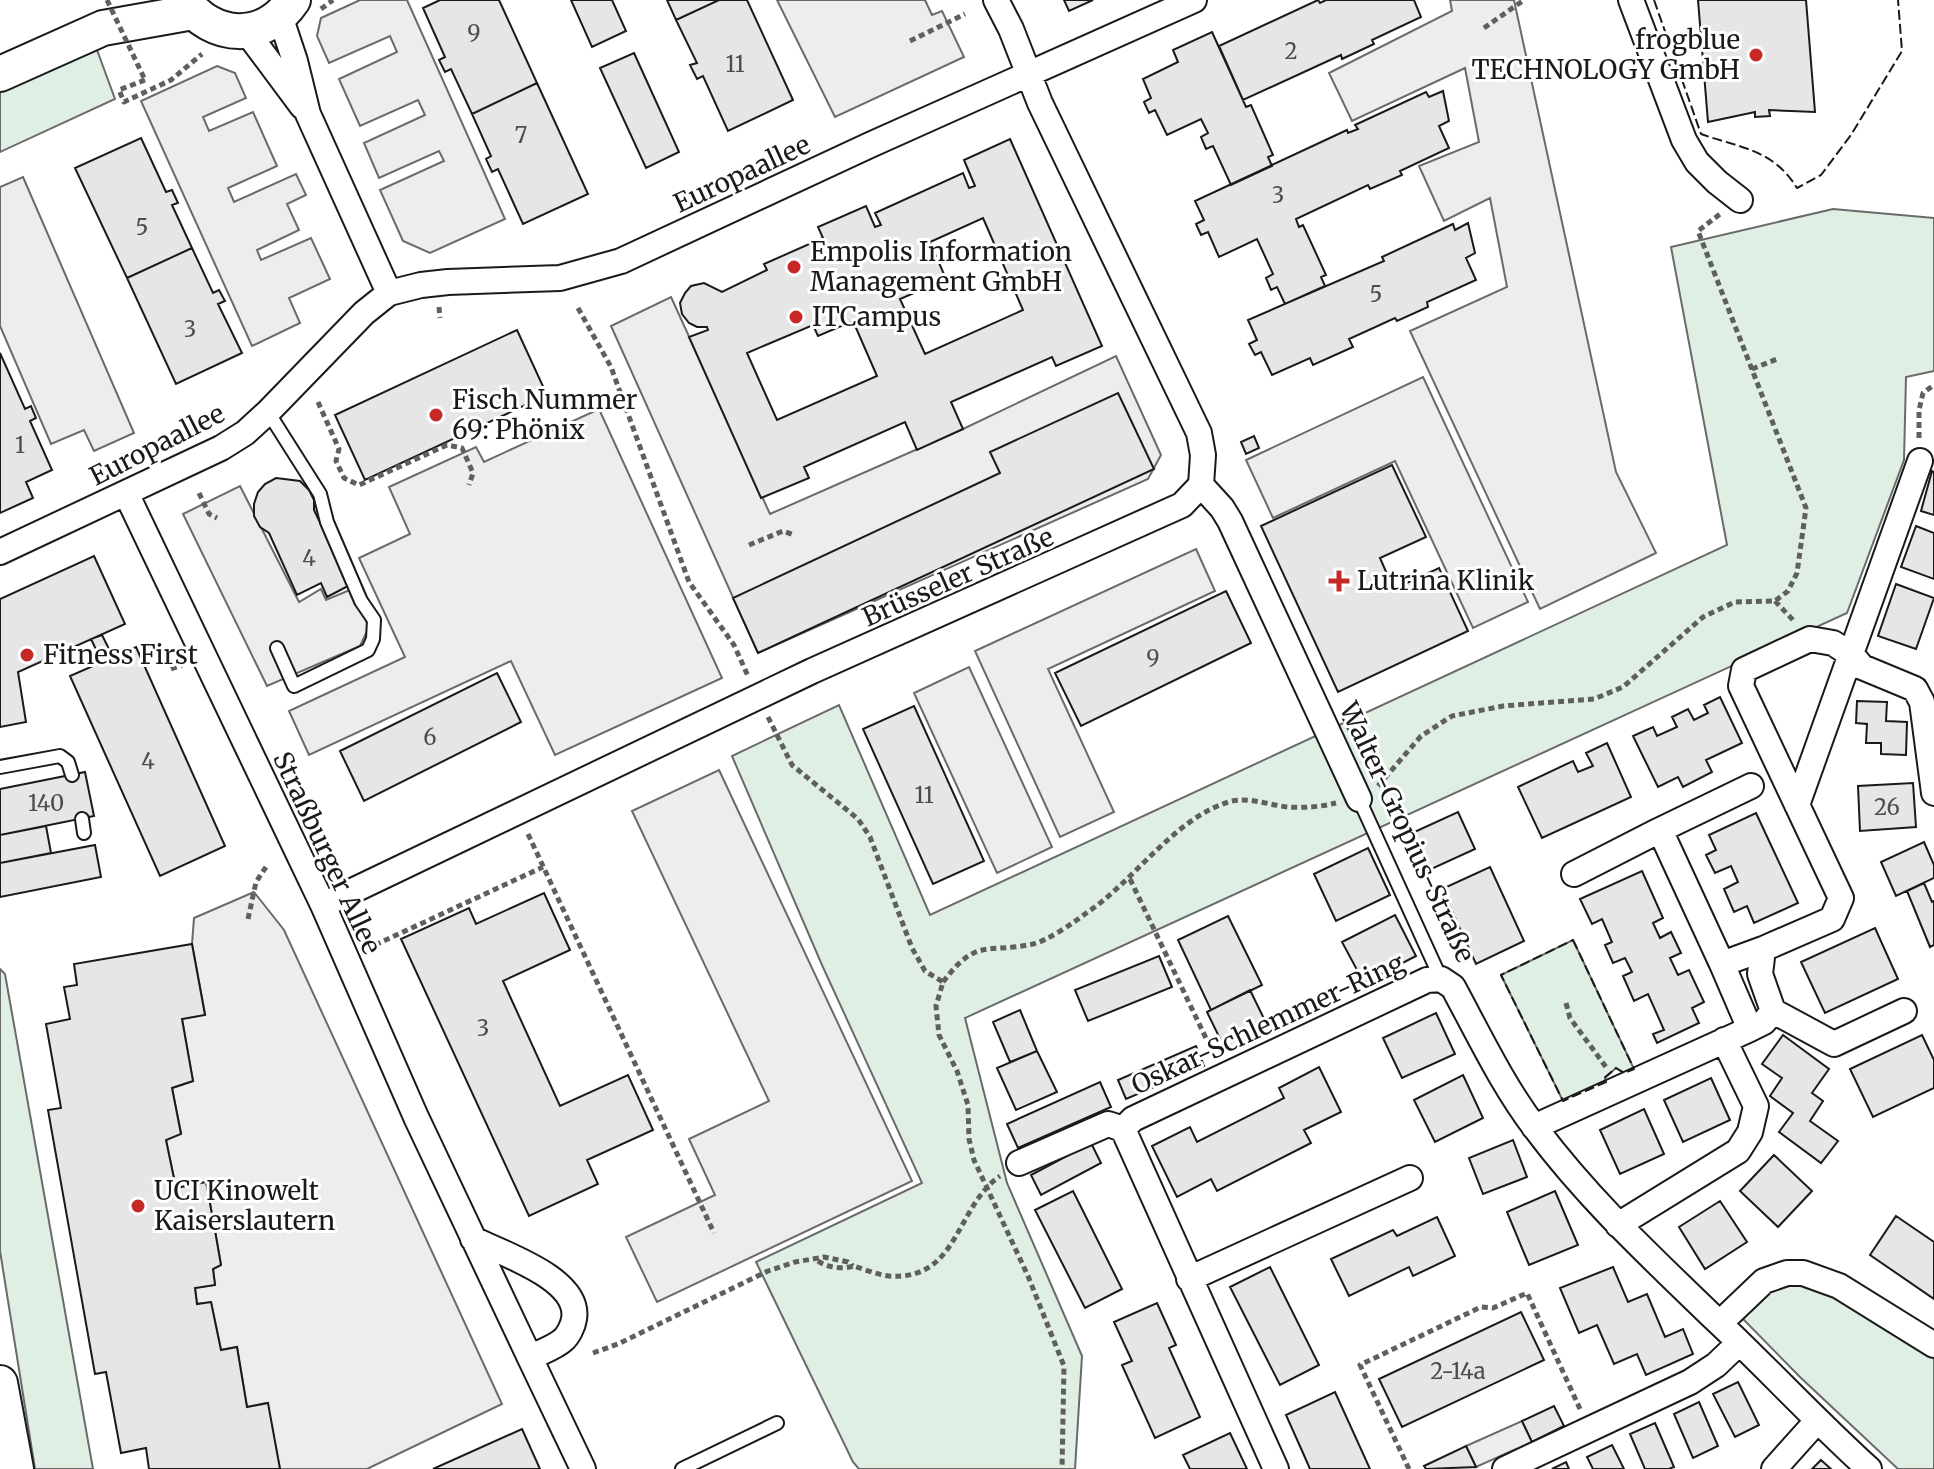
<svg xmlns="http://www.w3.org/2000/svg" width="1934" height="1469" font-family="Merriweather,serif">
<rect width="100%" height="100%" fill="#fff"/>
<path fill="#e0efe3" stroke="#6a6a6a" stroke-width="2" d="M97,50l18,49 -115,53v-62z
M1833,209l101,9v153l-28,6 -2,83 -57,153 -882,405 42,165 75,173 -7,113h-216l-6,-7 -97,-200 166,-79 -100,-218 -90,-209 107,-51 91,210 797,-370 -56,-298z
M1573,940l61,129 -10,4 -8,-5 -11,10 1,4 -43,19 -62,-126z
M0,969l5,5 88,495h-58l-35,-218z
M1800,1282l27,8 107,68v111h-36l-97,-91 -58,-59 1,-9 20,-19z"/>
<path fill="#ededed" stroke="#6a6a6a" stroke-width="2" d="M360,0h47l98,219 -75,34 -27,-12 -23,-51 64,-29 -5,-10 -60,27 -15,-35 61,-28 -7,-15 -58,26 -21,-47 58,-27 -7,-16 -61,27 -12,-27 4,-18z
M777,0h148l7,15 10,-4 22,46 -129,60z
M1450,0h64l102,472 40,81 -116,56 -130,-278 97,-44 -17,-89 -46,23 -25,-55 60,-24 -14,-74 -113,53 -23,-48 123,-62z
M217,66l18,7 11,25 -43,19 6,14 44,-19 24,54 -49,22 6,14 62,-28 10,21 -19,9 12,26 -42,20 4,10 50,-22 19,41 -41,19 11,25 -48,23 -111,-245z
M23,177l111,256 -40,18 -10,-21 -33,14 -51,-118v-139z
M671,297l99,217 193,-85 153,-73 45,99 -13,24 -390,174 -147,-327z
M1423,377l105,225 -55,26 -78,-167 -122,57 -27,-58z
M599,409l123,269 -167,77 -44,-94 -202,94 -20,-44 116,-54 -46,-99 51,-24 -21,-47 87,-40 8,15z
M240,486l59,116 22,-13 5,11 26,-11 17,38 -9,19 -93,40 -84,-172z
M1196,549l19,42 -167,78 66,143 -54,25 -85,-186z
M969,667l83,180 -55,26 -83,-180z
M719,770l193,411 -255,121 -31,-65 89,-42 -26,-56 80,-38 -137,-290z
M254,892l30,38 218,474 -135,65h-87l-13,-66 -20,4 -10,-60 -16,3 -10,-48 -14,2 -2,-16 20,-3 -2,-16 8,-4 -7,-40 -8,-42 -30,5 -10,-48 15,-7 -9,-45 21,-7 -11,-62 23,-5 -13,-70 2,-26z
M1522,1421l10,21 -56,25 -10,-21z"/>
<path fill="#e6e6e6" stroke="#1a1a1a" stroke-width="2" fill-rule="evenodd" d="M440,0h59l38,83 -65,31 -21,-45 -6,3 -6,-12 6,-3 -22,-49z
M571,0h41l14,31 -34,16z
M667,0h52l-43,20z
M719,0h28l46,100 -65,31 -25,-55 -6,3 -7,-14 7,-2 -21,-43z
M1064,0h29l-24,11z
M1318,0l2,3 6,-3h88l7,17 -49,23 2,4 -32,15 -1,-4 -98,45 -24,-54z
M1698,0h108l9,112 -46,-2 1,6 -15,1v-5l-47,10z
M1212,32l34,75 5,-2 22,50 -5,2 4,9 -41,19 -18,-39 -7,3 -5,-12 7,-4 -7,-14 -34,16 -12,-25 -6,3 -5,-11 7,-4 -8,-19 35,-17 -5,-12z
M634,53l45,99 -33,16 -46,-100z
M537,83l51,111 -65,30 -25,-55 -6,3 -6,-13 5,-3 -19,-42z
M1443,91l6,30 -10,5 10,22 -49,23 2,4 -32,14 -2,-4 -72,34 3,8 4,-2 23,50 -5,2 4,9 -40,18 -8,-17 -6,3 -5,-12 7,-4 -16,-35 -38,18 -11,-25 -7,3 -5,-11 8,-4 -9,-19 152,-71 1,3 10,-4 -3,-4 71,-33 3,5z
M141,138l25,54 6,-2 6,13 -6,2 20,43 -65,30 -52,-110z
M1010,139l92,207 -46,20 -4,-9 -101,45 12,27 -46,21 -12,-28 -101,45 5,11 -48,20 -72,-161 19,-7 -1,-3h-10l-8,-4 -7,-9 -2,-11 5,-10 6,-7 13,-3 18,9 45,-22 -3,-6 59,-26 -5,-11 48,-21 9,21 6,-2 -6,-12 88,-40 6,15 6,-2 -11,-26zM983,218l40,92 -98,44 -25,-55 46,-20 -16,-37zM853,321l24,55 -100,44 -30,-67 66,-28 5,11z
M1468,223l7,30 -9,5 10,22 -49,22 1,5 -31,14 -2,-3 -46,21 4,8 -40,18 -3,-7 -38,17 -11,-23 -6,3 -6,-11 8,-4 -9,-20 136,-59 -2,-4 71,-33 2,6z
M192,248l21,45 6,-3 6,11 -7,3 24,49 -66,31 -49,-106z
M517,330l30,65 -182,85 -30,-65z
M0,353l25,56 6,-3 5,12 -6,3 22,49 -26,12 7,16 -33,15z
M1118,393l36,76 -396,184 -25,-55 267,-125 -10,-21z
M1254,436l5,12 -13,6 -5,-12z
M1392,465l34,72 -46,21 7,16 7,15 45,-21 29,63 -130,61 -77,-166z
M1932,471l2,1v43l-13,-4z
M276,478l24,3 9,9 5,10v10l36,75 -23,12 -6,-14 -24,12 -28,-62 -9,-6 -6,-11v-12l4,-12 7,-8z
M1916,526l18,7v46l-33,-12z
M94,556l31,68 -107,48 8,50 -26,5v-128z
M1896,584l38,14 -18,51 -38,-13z
M1226,591l25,52 -170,83 -26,-53z
M102,635l11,22 -11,5 -11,-23z
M136,647l89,199 -65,30 -90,-200z
M497,673l24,49 -157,79 -24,-50z
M1720,697l22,46 -36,17 6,12 -29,15 -5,-10 -20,10 -25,-51 20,-9 4,9 20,-9 -5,-10 16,-8 6,11 14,-7 -4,-8z
M1857,701l30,1 -1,19 21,1 -1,33 -25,-1v-11h-15l1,-19 -11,-1z
M914,706l70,155 -51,23 -70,-155z
M1352,712l10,20 -10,5 -10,-20z
M1607,743l24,54 -89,41 -24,-51 55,-26 5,11 15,-6 -7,-13z
M85,772l9,44 -94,19v-46z
M1913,783l3,44 -56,4 -2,-45z
M1458,812l17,37 -48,22 -17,-37z
M1756,813l42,90 -44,20 -7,-17 -13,6 -10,-23 14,-7 -7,-16 -16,7 -9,-18 10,-5 -7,-15z
M46,826l5,27 -51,10v-28z
M1924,842l10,23v13l-38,18 -15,-34z
M95,845l6,32 -101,20v-34z
M1368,848l22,47 -54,26 -22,-47z
M1490,867l34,74 -48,23 -34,-75z
M1642,871l21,47 -10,5 7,15 11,-6 10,21 -11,5 8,17 11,-5 15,32 -12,6 7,15 -42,20 -4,-9 11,-4 -16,-36 -14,7 -11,-25 9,-4 -7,-14 -12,5 -8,-18 7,-3 -10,-23 -10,5 -12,-25z
M1924,883l8,19 2,-1v44l-4,2 -23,-56z
M544,893l26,57 -67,31 57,125 68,-31 25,55 -66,30 11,24 -69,32 -128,-277 68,-31 7,16z
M1395,915l21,41 -52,27 -22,-41z
M1228,916l34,69 -51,25 -33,-70z
M1875,928l23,51 -73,34 -24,-51z
M192,944l13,71 -23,4 11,62 -21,7 9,46 -15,6 10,48 30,-6 8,43 7,40 -8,4 2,16 -20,3 2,16 14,-2 10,48 16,-3 10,60 21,-4 12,66h-131l-3,-21 -25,5 -15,-81 -11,2 -47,-264 13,-2 -15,-84 24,-5 -6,-32 13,-2 -3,-21z
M1159,956l13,31 -84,34 -13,-31z
M1250,990l19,39 -43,22 -19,-39z
M1020,1010l17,41 -27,11 -17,-40z
M1436,1013l19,41 -53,24 -19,-40z
M1783,1035l46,34 -17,24 11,8 -13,20 28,20 -17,22 -42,-31 14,-19 -23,-17 12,-18 -20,-14z
M1922,1035l12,25v28l-61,29 -23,-48z
M1196,1046l8,20 -78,33 -8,-19z
M1037,1051l20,41 -41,18 -19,-42z
M1319,1067l22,45 -37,18 7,13 -94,48 -6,-12 -34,18 -25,-51 38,-19 7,15 87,-44 -5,-10z
M1463,1075l20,43 -48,24 -21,-42z
M1711,1078l19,42 -47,22 -19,-42z
M1100,1082l11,25 -93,41 -11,-24z
M1644,1109l20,45 -44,20 -20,-44z
M1513,1140l14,37 -44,17 -14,-36z
M1091,1143l10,20 -60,32 -10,-20z
M1774,1155l38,36 -34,36 -38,-36z
M1073,1191l49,98 -37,19 -50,-98z
M1555,1191l23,54 -49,20 -22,-53z
M1720,1201l27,41 -42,27 -26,-42z
M1896,1216l38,26v57l-64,-44z
M1437,1217l18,39 -42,20 -4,-9 -60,29 -18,-37 62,-29 4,6z
M1270,1267l49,98 -39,20 -50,-98z
M1613,1267l15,35 19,-8 18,43 18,-8 10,25 -47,21 -9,-21 -23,10 -17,-39 -18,8 -19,-45z
M1157,1303l19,42 -7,3 31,69 -45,21 -33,-73 10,-4 -18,-39z
M1521,1312l23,48 -142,67 -23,-48z
M1738,1382l21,43 -24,12 -22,-43z
M1335,1392l35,77h-60l-7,-16 -17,-38z
M1699,1402l19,44 -25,12 -19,-44z
M1554,1406l10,20 -32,16 -10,-21z
M1655,1423l19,44 -5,2h-24l-15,-35z
M522,1429l18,40h-107z
M1230,1433l17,36h-57l-7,-14z
M1612,1445l12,24h-31l-6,-12z
M1466,1446l10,21 -50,2 -2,-3z
M1821,1460l10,9h-19z
M1566,1462l3,7h-17z"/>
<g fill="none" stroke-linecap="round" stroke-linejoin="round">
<defs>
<path id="service" d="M268,412l52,82 7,28 34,79 13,19 -1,19 -5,11 -74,36 -17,-38
M0,767l60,-11 8,6 4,13
M1359,799l82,180
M82,819l2,14
M682,1469l95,-46"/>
<path id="minor" d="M1631,0l53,140 13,22 20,20 23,18
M280,16l15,45 13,53 81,179
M246,31l56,75
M1201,485l21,23 8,13 129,278
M126,493l197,412 93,212 114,241c10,-6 24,-10 33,-18 5,-4 10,-14 11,-21 7,-40 -71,-65 -101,-80
M0,552l221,-104 24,-15 23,-21 96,-99 25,-20 32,-8 27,-3 112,-4 61,-17 249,-116 324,-145
M1797,805l123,-344
M1574,874l86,-44
M323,905l489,-234 370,-166 19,-20 2,-30 -4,-22 -159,-330 -29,-74 -15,-29
M1763,949l69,-30 9,-21 -100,-212 3,-16 66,-31 23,4 19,12 10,12 53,22 7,13 12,91
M1722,964l-62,-134 91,-44
M1773,1011l61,33 70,-33
M1534,1127l216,-98 14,-7 9,-11 -13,-37 3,-25 -41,15 28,65
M1019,1163l89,-39 15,5
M1618,1225l120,-74 12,-19 6,-26 -32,-66
M1189,1279l221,-101
M1720,1323l44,-42 23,-8h16l36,13 95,59
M530,1358l53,111
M1276,1469l-153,-340 10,-10 294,-139 14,-1 12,8c26,48 50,99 83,142 53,71 117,130 180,191 52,49 100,101 153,149
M1505,1469l185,-87 26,-17 23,-22
M1774,1469l43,-48"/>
<path id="secondary" d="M184,0c29,41 81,42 109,0
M0,74l103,-46 90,-16
M0,1383l16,86"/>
</defs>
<use href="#service" stroke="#1a1a1a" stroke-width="16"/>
<use href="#minor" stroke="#1a1a1a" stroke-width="28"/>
<use href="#secondary" stroke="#1a1a1a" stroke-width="38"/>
<path stroke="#5f5f5f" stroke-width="5" stroke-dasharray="6 4" stroke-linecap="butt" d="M321,9l12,-9
M1484,28l40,-28
M910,41l55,-27
M145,80l-26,10 5,12 47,-22 31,-26
M439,307l1,11
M578,308l33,59 78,215 45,63 14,31
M1752,369l25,-10
M318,402l21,47 -3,12 8,17 15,7 88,-40 15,3 11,25 -4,12
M1919,438v-28l4,-17 11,-8
M199,493l10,21 8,4
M749,545l34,-14 11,4
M1775,601l18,19
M171,669l11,-4
M768,717l24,48 66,54 12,18 42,111 13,23 18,11 -7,24 3,29 18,36 11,34 1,34 5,21 54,116 36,90 -2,103
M1378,786l43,-50 31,-20 51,-10 91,-7 29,-12 80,-70 32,-15 40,-1 13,-10 9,-18 9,-65 -108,-277 22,-17
M528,834l186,399
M1130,879l84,176
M248,919l8,-37 10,-15
M375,945l168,-78
M943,982c34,-45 43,-28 90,-38 14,-3 40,-21 52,-30 50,-33 86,-93 143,-112 20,-6 40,3 60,5 16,1 32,0 48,-4
M1566,1003l4,15 36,49
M818,1261c8,6 25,9 35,5 11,3 25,9 36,10 70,5 66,-69 111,-100
M593,1353l25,-9 150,-73 27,-9 29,-5 24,5 5,4
M1409,1469l-49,-104 121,-58 12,1 34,-15 53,116"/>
<use href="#service" stroke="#fff" stroke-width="12"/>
<use href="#minor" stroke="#fff" stroke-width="24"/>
<use href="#secondary" stroke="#fff" stroke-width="34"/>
<path stroke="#5f5f5f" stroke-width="5" stroke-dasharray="6 4" stroke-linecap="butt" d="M107,0l38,80"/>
<path stroke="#1a1a1a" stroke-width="2" stroke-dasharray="10 4" stroke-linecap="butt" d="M1654,0l47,134c39,14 72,15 96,54l24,-13 30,-40 51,-84 -4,-51
M1573,940l61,129 -10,4 -8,-5 -12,10 2,4 -43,19 -62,-126z"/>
</g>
<g fill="#c62828" stroke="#fff" stroke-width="3">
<circle cx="1756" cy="55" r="8"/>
<circle cx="794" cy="267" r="8"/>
<circle cx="796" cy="317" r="8"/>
<circle cx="436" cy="415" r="8"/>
<path d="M1335 569h8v8h8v8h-8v8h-8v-8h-8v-8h8z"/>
<circle cx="27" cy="655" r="8"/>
<circle cx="138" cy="1206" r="8"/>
</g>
<g text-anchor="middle" stroke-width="6" stroke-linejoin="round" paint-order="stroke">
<g font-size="22" fill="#4d4d4d">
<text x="474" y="41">9</text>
<text x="1291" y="59">2</text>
<text x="735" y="72">11</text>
<text x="521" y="143">7</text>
<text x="1278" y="203">3</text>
<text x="142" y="235">5</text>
<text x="1376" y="302">5</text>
<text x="190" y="337">3</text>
<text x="20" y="453">1</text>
<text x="309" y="566">4</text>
<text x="1153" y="666">9</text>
<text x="430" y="745">6</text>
<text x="148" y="769">4</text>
<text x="924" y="803">11</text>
<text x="46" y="811">140</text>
<text x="1887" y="815">26</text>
<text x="483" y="1036">3</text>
<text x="1458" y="1379">2-14a</text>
</g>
<g font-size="26" fill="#1a1a1a" stroke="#fff" text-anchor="start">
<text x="1740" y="49" text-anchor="end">frogblue<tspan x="1740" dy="30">TECHNOLOGY GmbH</tspan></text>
<text x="810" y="261">Empolis Information<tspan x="810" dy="30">Management GmbH</tspan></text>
<text x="812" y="326">ITCampus</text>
<text x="452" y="409">Fisch Nummer<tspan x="452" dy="30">69: Phönix</tspan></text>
<text x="1357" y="590">Lutrina Klinik</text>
<text x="43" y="664">Fitness First</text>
<text x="154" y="1200">UCI Kinowelt<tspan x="154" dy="30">Kaiserslautern</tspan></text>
</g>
<g font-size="26" fill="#1a1a1a" stroke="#fff">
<text transform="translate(742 174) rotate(-25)" y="9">Europaallee</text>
<text transform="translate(157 445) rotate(-27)" y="9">Europaallee</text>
<text transform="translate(958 577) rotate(-24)" y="9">Brüsseler Straße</text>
<text transform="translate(1407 832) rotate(65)" y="9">Walter-Gropius-Straße</text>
<text transform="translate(327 853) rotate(65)" y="9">Straßburger Allee</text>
<text transform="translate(1268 1024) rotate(-25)" y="9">Oskar-Schlemmer-Ring</text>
</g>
</g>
</svg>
